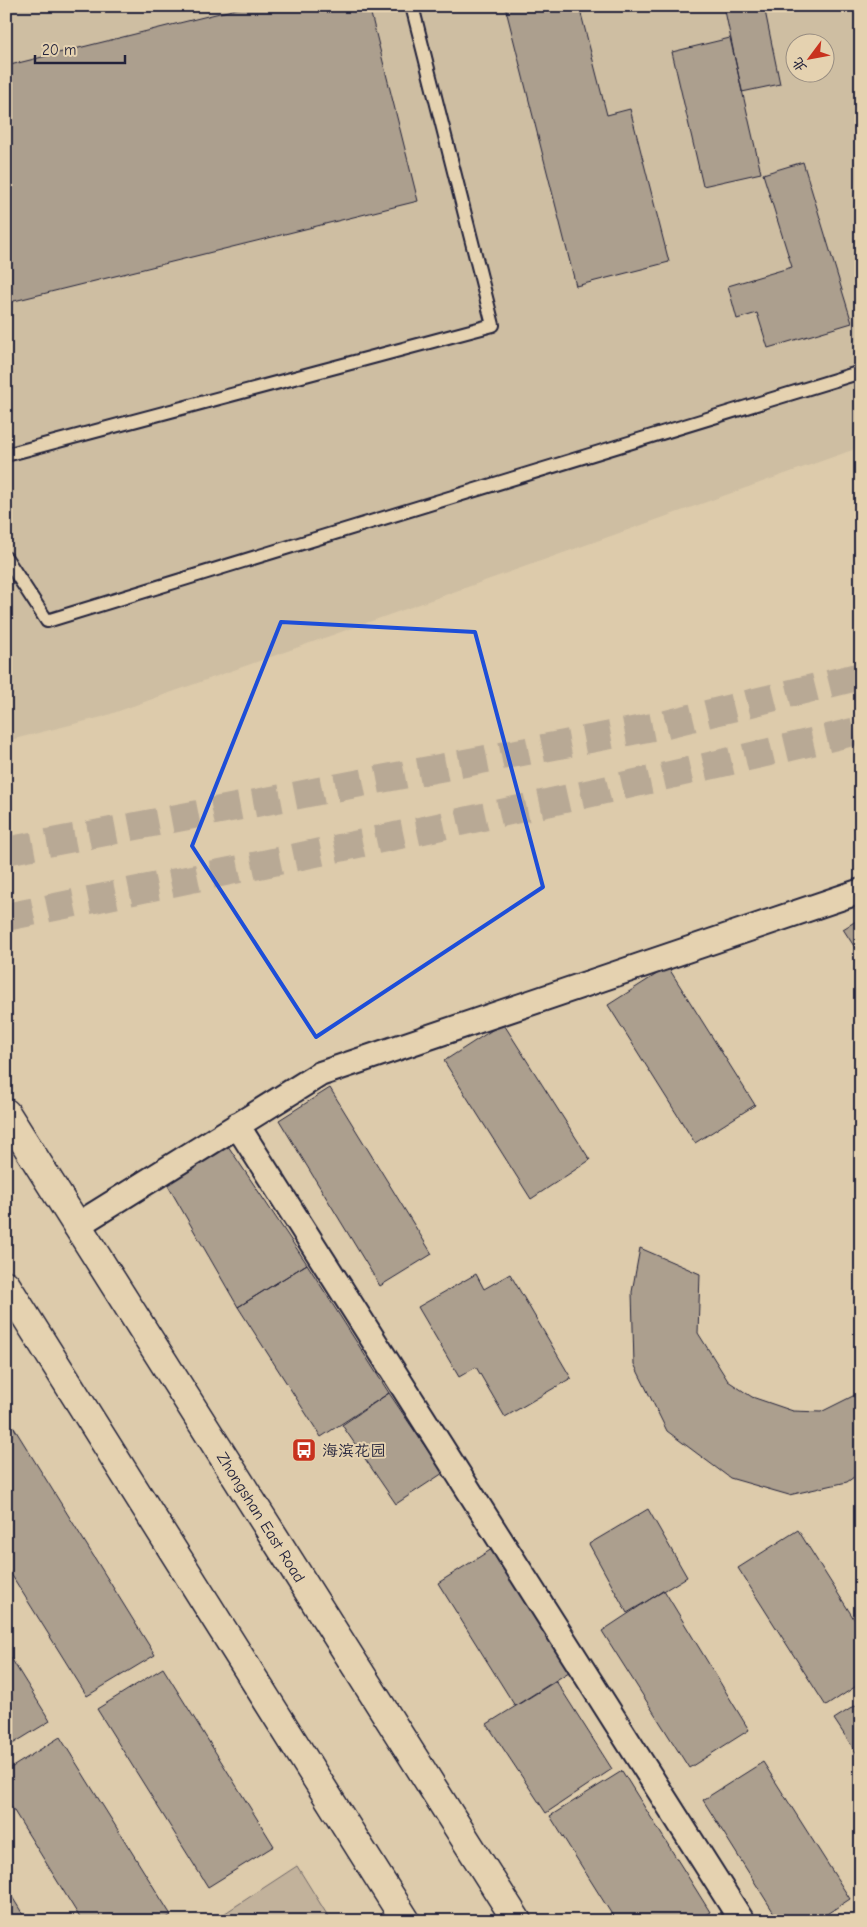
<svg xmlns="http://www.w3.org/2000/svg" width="867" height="1927" font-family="'Comic Neue','LXGW WenKai TC',sans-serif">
<rect width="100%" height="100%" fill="#ddcbab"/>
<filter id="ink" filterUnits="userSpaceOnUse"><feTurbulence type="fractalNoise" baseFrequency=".02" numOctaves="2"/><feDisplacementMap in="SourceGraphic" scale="10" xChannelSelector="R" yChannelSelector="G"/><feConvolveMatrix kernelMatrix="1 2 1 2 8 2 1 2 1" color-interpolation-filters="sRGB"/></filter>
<g filter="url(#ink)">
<path fill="#cebea2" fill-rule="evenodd" d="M6,6h855v441l-759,270 -96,24zM794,42h30v30h-30z"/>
<path fill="#c2b29b" stroke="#726a6b" d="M297,1866l34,55h-118z"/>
<path fill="#ac9f8e" stroke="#22223b" d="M248,6h121l49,195 -412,102v-237z
M505,6h74l28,109 23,-6 39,153 -93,24z
M724,6h40l16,78 -38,8z
M730,38l31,135 -58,13 -31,-134z
M803,162l49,161 -84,25 -11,-35 -20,6 -9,-33 64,-19 -29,-93z
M861,918v39l-18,-28z
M668,967l87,138 -60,38 -87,-138z
M503,1023l87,137 -59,39 -87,-138z
M330,1088l102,166 -52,32 -101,-166z
M228,1146l79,118 -69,43 -71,-123z
M640,1248l60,26 -2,59 30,48 24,16 41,14 28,1 40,-20v80l-14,10 -58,13 -59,-17 -63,-47 -33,-67 -2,-72z
M307,1264l82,129 -68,44 -83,-130z
M476,1274l8,15 26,-15 61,104 -66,39 -29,-50 -17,10 -41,-70z
M389,1393l54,80 -47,31 -54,-79z
M6,1415l149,240 -68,41 -81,-130z
M648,1509l39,68 -60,36 -38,-69z
M798,1530l63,100v53l-35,23 -88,-138z
M492,1549l77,123 -54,34 -77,-123z
M664,1590l85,140 -60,38 -87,-137z
M6,1650l44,71 -44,27z
M163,1668l111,178 -66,41 -111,-178z
M556,1681l56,88 -66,44 -59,-89z
M861,1702v58l-27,-41z
M60,1737l111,178 -9,6h-80l-76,-123v-27z
M763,1762l87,137 -34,22h-37l-76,-121z
M622,1771l88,141 -14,9h-80l-66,-105z
M6,1887l21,34h-21z"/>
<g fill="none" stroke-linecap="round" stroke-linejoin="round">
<path stroke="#b8a995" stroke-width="28" stroke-dasharray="28 14" stroke-linecap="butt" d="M6,851l652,-125 203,-50
M6,917c286,-58 571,-118 855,-187"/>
<defs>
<path id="lane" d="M6,455l487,-130 -81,-319
M6,558l41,63 814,-249"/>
<path id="street" d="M237,1125l505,796
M76,1226l244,-152 541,-183"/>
<g id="primary">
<path id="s1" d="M6,1113l511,808"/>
<path d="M6,1285l400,636"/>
</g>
</defs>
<use href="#lane" stroke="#22223b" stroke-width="16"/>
<use href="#street" stroke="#22223b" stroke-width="28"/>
<use href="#primary" stroke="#22223b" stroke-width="31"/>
<use href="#lane" stroke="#e5d2b0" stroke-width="12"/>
<use href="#street" stroke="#e5d2b0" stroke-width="24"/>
<use href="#primary" stroke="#e5d2b0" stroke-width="28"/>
</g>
</g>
<path fill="none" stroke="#1d4ed8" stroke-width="4" stroke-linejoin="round" d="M281,622l194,10 68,255 -227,150 -124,-191z"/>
<defs>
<symbol id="bus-square" viewBox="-11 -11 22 22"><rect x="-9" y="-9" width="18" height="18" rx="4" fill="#c8321e" stroke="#e5d2b0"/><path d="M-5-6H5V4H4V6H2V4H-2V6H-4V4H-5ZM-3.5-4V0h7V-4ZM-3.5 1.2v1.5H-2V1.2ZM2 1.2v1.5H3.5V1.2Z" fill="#fff"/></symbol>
</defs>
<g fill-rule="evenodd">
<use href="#bus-square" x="290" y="1436" width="28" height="28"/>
</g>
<g text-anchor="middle" stroke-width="4" stroke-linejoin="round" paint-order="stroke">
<g font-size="16" fill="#22223b" stroke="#e5d2b0" text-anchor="start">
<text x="322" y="1456">海滨花园</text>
</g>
<g font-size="16" fill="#22223b" stroke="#e5d2b0">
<text dy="6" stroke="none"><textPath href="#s1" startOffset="478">Zhongshan East Road</textPath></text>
</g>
</g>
<rect width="867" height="1927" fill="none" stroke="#e5d2b0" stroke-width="25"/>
<rect x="12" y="12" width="842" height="1902" fill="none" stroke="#22223b" stroke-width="2" filter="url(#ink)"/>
<g transform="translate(810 58) rotate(238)"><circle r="24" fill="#e5d2b0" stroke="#978c81"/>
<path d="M0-4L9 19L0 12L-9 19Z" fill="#c8321e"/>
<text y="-8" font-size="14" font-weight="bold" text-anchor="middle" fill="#22223b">北</text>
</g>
<path d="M35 55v8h90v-8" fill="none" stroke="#22223b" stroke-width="2.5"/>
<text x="42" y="55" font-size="15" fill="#22223b" stroke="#e5d2b0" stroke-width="4" paint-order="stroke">20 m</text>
</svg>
